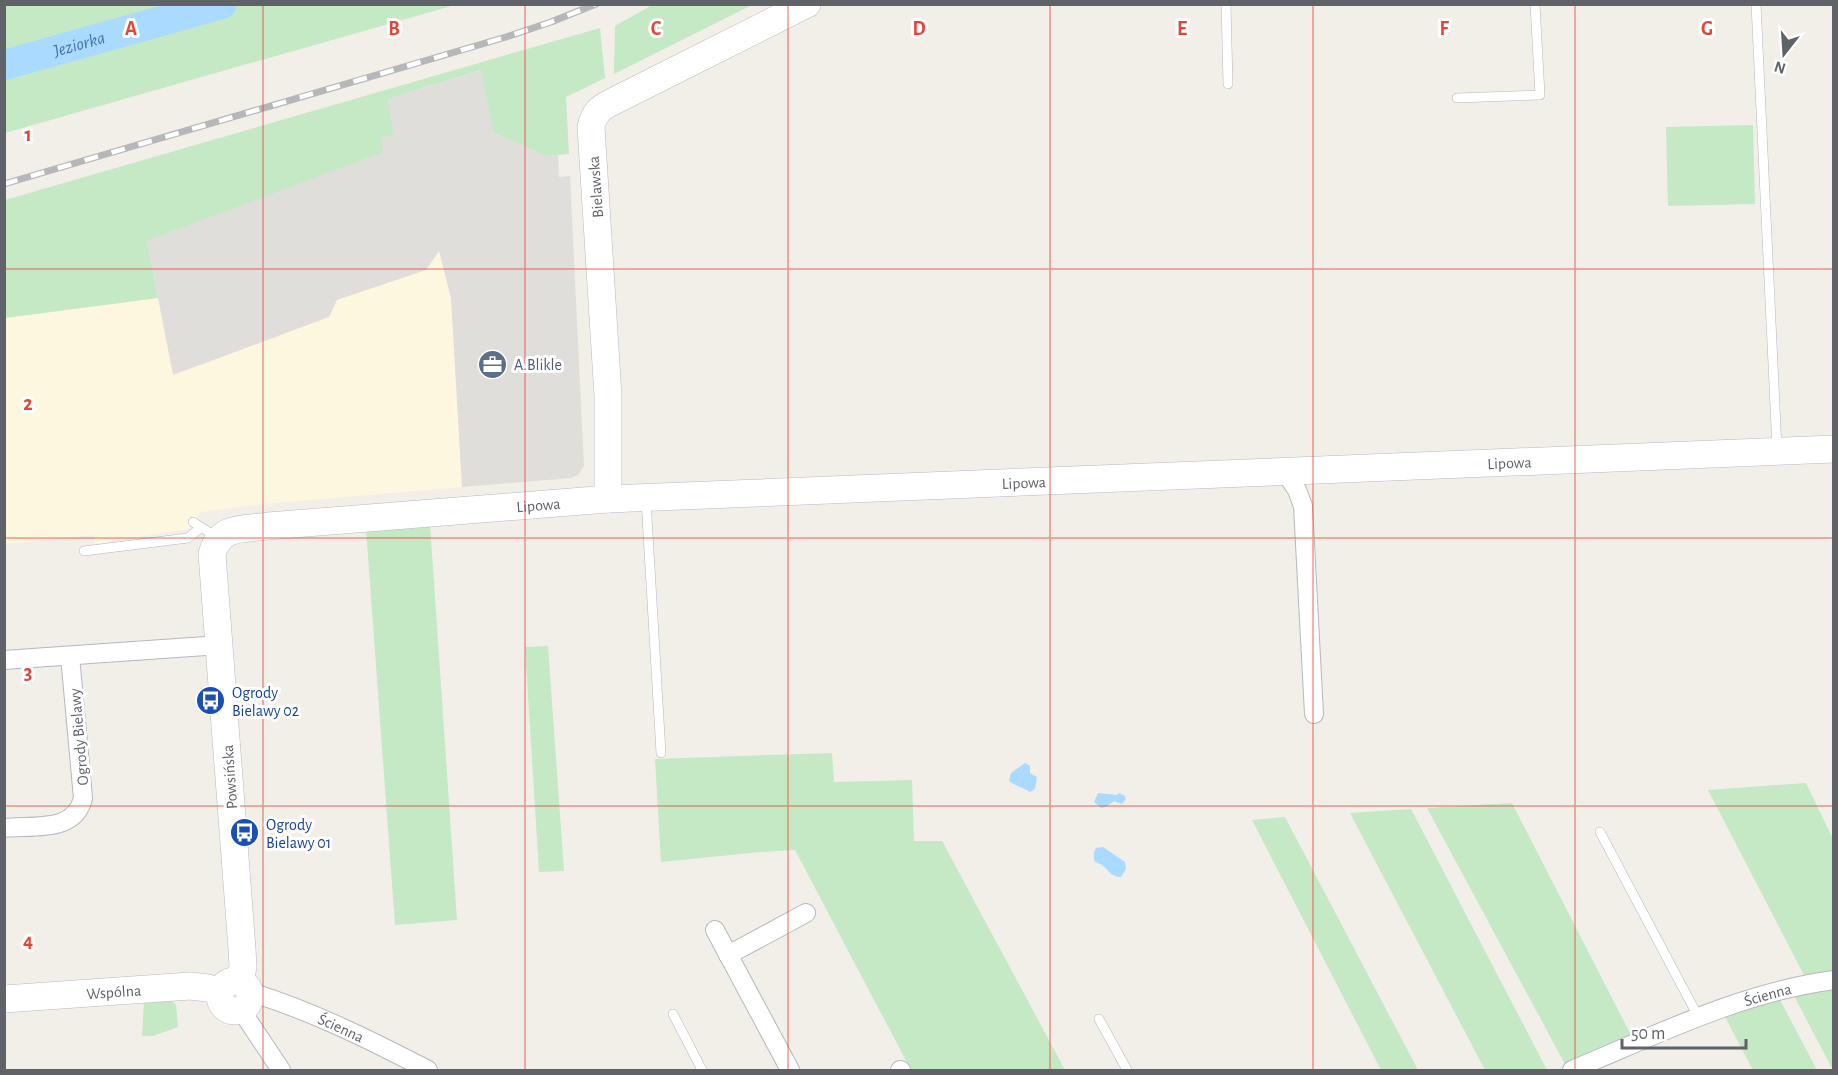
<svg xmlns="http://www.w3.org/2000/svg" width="1838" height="1075" font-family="'Alegreya Sans',sans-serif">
<rect width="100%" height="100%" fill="#f1efe8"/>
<path fill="#fef7e0" d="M439,251l12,47 11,189 -199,17 -62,8 -13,17 -93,15 -2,-9 -88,9 -1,-226 154,-20 15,77 163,-75 90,-30z"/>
<path fill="#e0deda" d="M482,70l12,63 52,23 12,-1 1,22 11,-1 14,290 -6,9 -7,3 -109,9 -11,-189 -12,-47 -13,19 -89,30 -8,17 -156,58 -26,-134 235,-89 -1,-14 13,-3 -6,-36z"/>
<path fill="#c5e8c5" d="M5,4h450v1l-450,128z
M654,4h98v1l-138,69 1,-48z
M600,28l5,50 -39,19 3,57 -23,2 -52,-23 -13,-63 -93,29 6,36 -13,3 2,14 -236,89 11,57 -153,20v-118z
M1753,125l2,79 -87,2 -2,-79z
M430,524l27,396 -62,5 -29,-396z
M548,646l16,225 -25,1 -14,-225z
M832,753l2,29 78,-2 2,61h28l123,229h-154l-116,-220 -35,2 -99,10 -6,-103z
M1806,783l27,56v133l-28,5 -97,-187z
M1512,803l120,234 -66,29 -139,-258z
M1411,809l136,261h-62l-135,-257z
M1285,817l133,253h-37l-129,-250z
M1833,985v85l-41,-78z
M1778,996l39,74h-64l-30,-57z
M171,1000l5,5 2,22 -25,9h-11l2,-35z"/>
<path fill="#aadaff" d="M1025,763l5,3v7l7,4 -2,12 -5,3c-7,-5 -15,-6 -21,-11l2,-8z
M1098,793l19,2 2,-2 6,3 1,3 -4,5 -8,-3 -8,6 -5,1 -7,-6z
M1103,847l22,15 1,7 -5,8c-11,0 -12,-7 -19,-12 -3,-2 -6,-2 -8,-5v-8l2,-4z"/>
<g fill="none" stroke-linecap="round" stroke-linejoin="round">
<path stroke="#aadaff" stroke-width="30" id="s1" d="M4,65l218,-61"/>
<defs>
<path id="lane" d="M1226,4l2,80
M1756,4l21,445
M1457,98l83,-3 -5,-91
M646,500l15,253
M193,522l25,16
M84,551l104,-13 12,-10
M1600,832l99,186
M673,1014l29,56
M1099,1019l28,51"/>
<g id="street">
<path d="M1285,472l12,18 6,16 11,208"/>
<path d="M4,660l216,-15"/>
<path d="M4,828c30,-3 71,5 79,-30l-13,-142"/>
<path d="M715,930l75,140"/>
<path d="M728,955l78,-42"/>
<path id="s2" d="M250,992c62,19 120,48 178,78"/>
<path d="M241,1010l40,60"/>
<path d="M900,1070h1"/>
<path id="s3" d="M1572,1070c84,-35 170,-78 262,-90"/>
</g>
<g id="secondary">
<path d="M608,499v-103l-17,-269c3,-14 9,-19 21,-25l195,-98"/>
<circle cx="235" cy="996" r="15"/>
<path id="s4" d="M240,981l3,-14 -1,-18 -30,-395c8,-29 30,-24 56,-28l340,-27 1226,-50"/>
<path id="s5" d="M4,999l186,-13 18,2 12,4"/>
</g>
</defs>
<use href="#lane" stroke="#b5b8bc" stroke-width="10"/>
<use href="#street" stroke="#b5b8bc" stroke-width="20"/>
<use href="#secondary" stroke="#b6babf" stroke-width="28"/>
<use href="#lane" stroke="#fff" stroke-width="9"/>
<use href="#street" stroke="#fff" stroke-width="18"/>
<use href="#secondary" stroke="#fff" stroke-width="27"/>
<defs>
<path id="rail" d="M4,184l502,-147 45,-15 45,-18"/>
</defs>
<use href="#rail" stroke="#b6b7b8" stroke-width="7"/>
<use href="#rail" stroke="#fff" stroke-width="4.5" stroke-dasharray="14" stroke-linecap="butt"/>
</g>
<path fill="none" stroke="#ea4335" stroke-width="1.5" stroke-opacity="0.55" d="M263,4v1066M525,4v1066M788,4v1066M1050,4v1066M1313,4v1066M1575,4v1066M4,269h1830M4,538h1830M4,806h1830"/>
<defs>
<symbol id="office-disc" viewBox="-11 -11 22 22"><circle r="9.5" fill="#5c6f8a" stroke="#fff"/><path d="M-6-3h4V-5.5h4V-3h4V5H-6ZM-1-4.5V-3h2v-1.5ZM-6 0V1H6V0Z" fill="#fff"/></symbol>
<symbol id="bus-disc" viewBox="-11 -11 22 22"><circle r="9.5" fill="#1a4fb4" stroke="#fff"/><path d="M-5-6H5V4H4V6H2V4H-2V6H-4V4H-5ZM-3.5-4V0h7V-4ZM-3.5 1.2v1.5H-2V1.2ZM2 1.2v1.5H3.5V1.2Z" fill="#fff"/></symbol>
</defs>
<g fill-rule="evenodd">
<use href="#office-disc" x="476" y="348" width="33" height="33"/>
<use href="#bus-disc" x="194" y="684" width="33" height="33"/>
<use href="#bus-disc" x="228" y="816" width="33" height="33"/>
</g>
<g text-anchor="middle" stroke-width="6" stroke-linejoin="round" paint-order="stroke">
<g font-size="16" fill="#5f6368" stroke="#fff">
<text transform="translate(595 187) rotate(-94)" y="6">Bielawska</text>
<text dy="6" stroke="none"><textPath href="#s4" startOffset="1740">Lipowa</textPath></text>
<text dy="6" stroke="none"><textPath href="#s4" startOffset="1254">Lipowa</textPath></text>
<text dy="6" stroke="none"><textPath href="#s4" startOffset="768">Lipowa</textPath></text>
<text transform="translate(78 737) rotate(-95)" y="6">Ogrody Bielawy</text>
<text transform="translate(229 777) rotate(-94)" y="6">Powsińska</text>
<text dy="6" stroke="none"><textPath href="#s5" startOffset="110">Wspólna</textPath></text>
<text dy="6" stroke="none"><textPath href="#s3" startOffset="210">Ścienna</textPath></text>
<text dy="6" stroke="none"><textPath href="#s2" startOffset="98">Ścienna</textPath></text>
</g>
<g font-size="16" fill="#4e5e75" stroke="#fff" text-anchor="start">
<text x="514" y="370">A.Blikle</text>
</g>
<g font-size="16" fill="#164399" stroke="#fff" text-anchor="start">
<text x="232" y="698">Ogrody<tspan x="232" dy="18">Bielawy 02</tspan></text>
<text x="266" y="830">Ogrody<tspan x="266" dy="18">Bielawy 01</tspan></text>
</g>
<g font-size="18" font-style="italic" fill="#4174aa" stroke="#fff">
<text dy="6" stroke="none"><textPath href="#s1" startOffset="78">Jeziorka</textPath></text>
</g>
</g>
<g font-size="20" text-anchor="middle" font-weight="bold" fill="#ea4335" stroke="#fff" stroke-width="6" stroke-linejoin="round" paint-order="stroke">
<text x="131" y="35">A</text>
<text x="394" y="35">B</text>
<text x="656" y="35">C</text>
<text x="919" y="35">D</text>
<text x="1182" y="35">E</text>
<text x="1444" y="35">F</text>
<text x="1707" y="35">G</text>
<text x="28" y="141">1</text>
<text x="28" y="410">2</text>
<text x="28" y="679">3</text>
<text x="28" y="947">4</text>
</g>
<rect width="1838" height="1075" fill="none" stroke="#5f6368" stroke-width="12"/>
<g transform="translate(1784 54) rotate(197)" stroke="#ffffff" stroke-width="4.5" paint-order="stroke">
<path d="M0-4.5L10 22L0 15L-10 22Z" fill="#5f6368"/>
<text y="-9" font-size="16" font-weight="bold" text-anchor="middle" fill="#5f6368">N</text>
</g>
<path d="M1622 1039v9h124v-9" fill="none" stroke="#5f6368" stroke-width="3"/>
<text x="1631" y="1039" font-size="18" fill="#5f6368" stroke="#ffffff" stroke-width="4.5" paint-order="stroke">50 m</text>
</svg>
